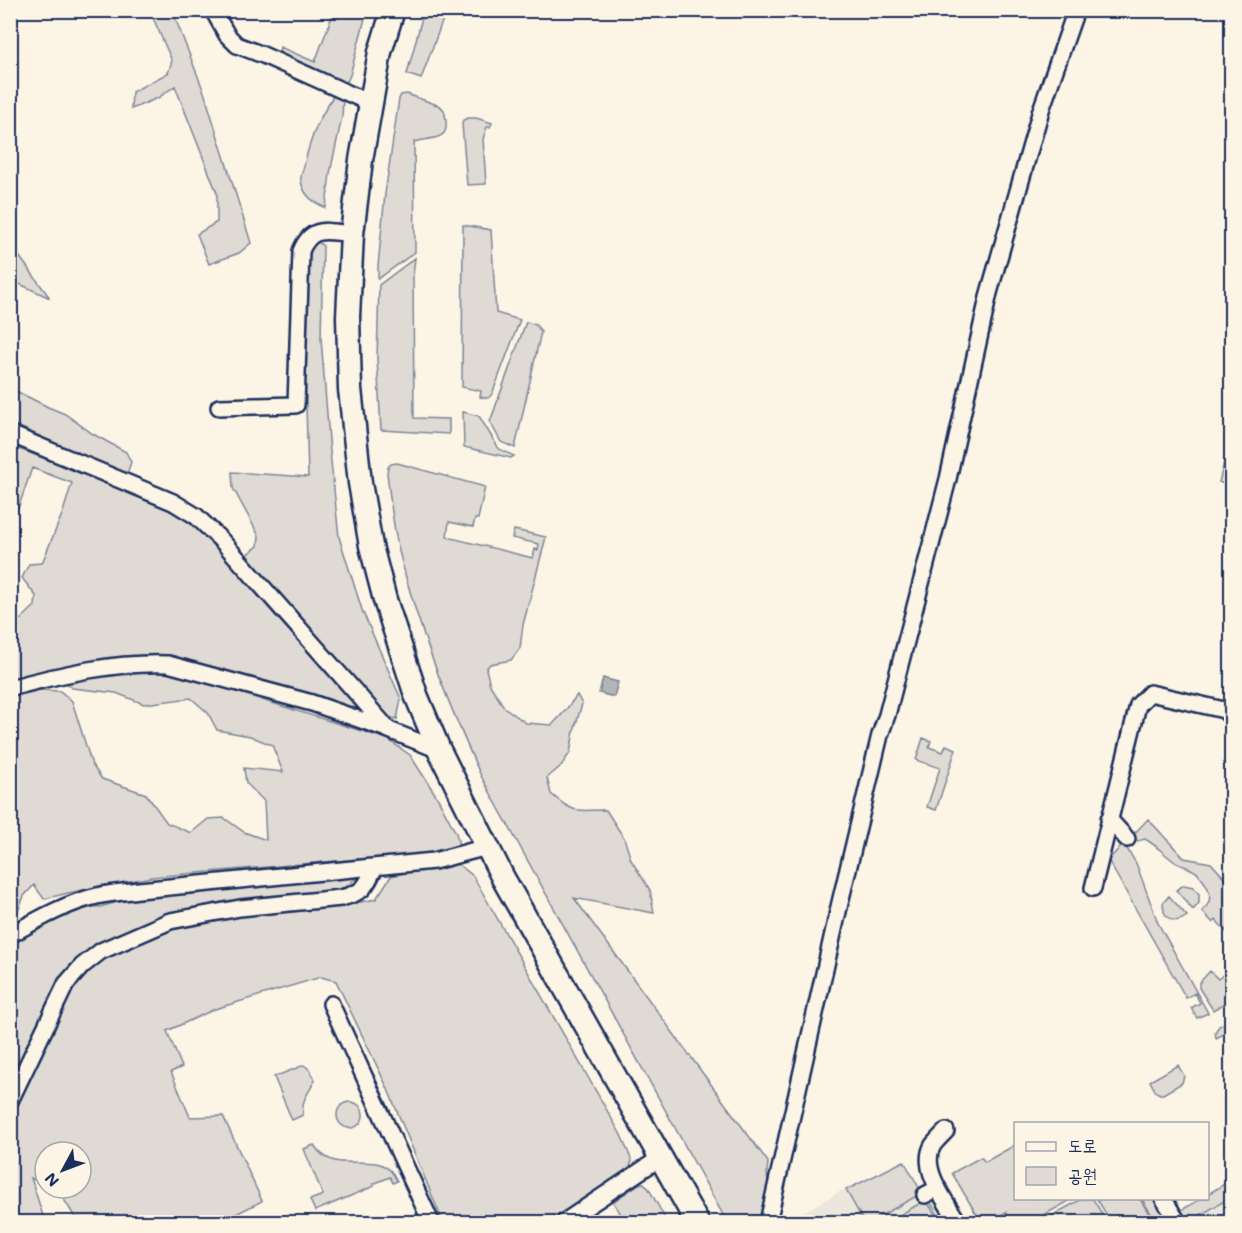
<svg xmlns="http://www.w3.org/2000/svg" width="1242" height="1233" font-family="Mali,'Poor Story',sans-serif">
<rect width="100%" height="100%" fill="#fcf5e5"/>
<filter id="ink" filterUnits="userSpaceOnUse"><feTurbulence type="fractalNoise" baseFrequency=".0167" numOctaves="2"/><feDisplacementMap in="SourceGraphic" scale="12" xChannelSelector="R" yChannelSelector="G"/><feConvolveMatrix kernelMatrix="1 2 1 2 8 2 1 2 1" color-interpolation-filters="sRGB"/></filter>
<g filter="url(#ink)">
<path fill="#ece7dc" d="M904,1160l37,62h-155l49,-28z
M1231,1198v24h-37l-1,-1z"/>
<path fill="#dfdbd4" stroke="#7d8599" stroke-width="1.5" d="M424,10l22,1 -25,68 -14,-5z
M150,11h21l3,4 30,77 47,151 -12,10 -30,11 -12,-30 20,-12v-29l-42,-107 -17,12 -27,11 1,-17 36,-19 4,-12z
M334,11h33l-17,64 -3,7 -9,1 -56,-26 -3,-5 1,-5 35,15z
M407,94l33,12 4,4c8,31 -5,26 -30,32l1,110 -37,27v-13l7,-72 14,-95 2,-4z
M333,96l10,3 -1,18 -12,56 -4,35c-13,-6 -22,-12 -25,-27 -1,-6 3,-13 4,-19 6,-26 14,-43 28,-66z
M468,118h8l16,5 -2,4h-3l-4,12 3,45 -19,1 -5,-61 1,-4z
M463,225l28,5 5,83 24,7 -27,72c-4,7 -5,7 -13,5l1,-6 -19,-4z
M316,240l7,6 -2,92 9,114 9,85 23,73 39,89 -4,20 -14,-3 -125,-145 -12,-16 12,-9 1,-10 -26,-48 -1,-16 76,5 -3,-109 3,-104 3,-18z
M11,245l39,53 -39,-18z
M415,258l-2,17 1,143 35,1v15l-68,-4 -4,-71 2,-74z
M526,322l10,3 5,7 -26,116 -14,-6 -11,-20z
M10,388l38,19 17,7 28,20 33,18 5,10 -4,12 -48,-20 -68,-31z
M463,412l16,4 20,33 15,7 -3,2 -47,-11z
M11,446l130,49 25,11 17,10 26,23 153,167 1,4 -1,3 -190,-54 -105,8 -56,13v-59l10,-2 14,-13 1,-10 -14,-18 7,-14 13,-1 21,-51 9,-29 -40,-15 -13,38 -8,16z
M1225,459l6,2v26l-12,-5z
M397,463l88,24 -7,32h-3l-2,8 -24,-5 -2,15 86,21 2,-9 3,1 1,-6 -27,-6 2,-8 32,7 -23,88 -3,23 -9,12 -21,4 -4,5 4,16 14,22 22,16 26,2 13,-14 12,-16 5,9 -8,27 -4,22 -9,13 -14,12 4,16c25,21 24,16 55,16l18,28 7,22 19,30 4,23 -80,-15 194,264 -1,12 1,9 -8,39h-33l-246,-446c-33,-73 -63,-147 -82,-225 -6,-26 -9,-52 -12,-78l1,-6 3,-3z
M154,669l25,5 208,65 23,16 27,42 19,36 3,12 -30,8 -278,24 -83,16 -24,6 -10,-14 -10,11 -7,18 -6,4v-221l30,-7 19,1 12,10 20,64 10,14 44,15 21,29 24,10 17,-14 16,-1 20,14 22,8 -2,-39 -18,-18 -2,-15 39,4 -11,-27 -22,-9 -33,-6 -9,-17 -17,-15 -47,6 -28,-11 -44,-5 -7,-6 24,-6z
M923,738l8,3 -2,6 14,5 3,-7 10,4 -20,61 -9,-3 13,-39 -24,-8z
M1148,819l36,39 27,5 20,22v52l-15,-17 -3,3 -11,-12c12,-10 9,-21 0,-32 -1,-1 -4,-6 -6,-7 -6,-5 -15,-6 -21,-10 -10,-7 -19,-17 -30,-23 -7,2 -9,4 -14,-2z
M1124,844l12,19 22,60 50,90 -11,5 -6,-10 9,-5 -5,-10 -9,5 -78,-138z
M457,863l16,13 148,259 11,26 -3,8 -79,53h-107l-56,-135 -51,-106 -15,-4 -106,32 -48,22 15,36 -11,5 19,45 33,-1 39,85 -36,18 1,3h-149l-18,-29 -10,-5h31v-36h-36v33l-14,-7 12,38 -7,6h-25v-103l61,-132 30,-31 68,-29 74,-13 96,-8 36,-7 15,-23z
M354,874l3,3 -15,14 -102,11 -162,61 -67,124v-144c17,-9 72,-39 89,-36l40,-11z
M1184,885l9,2 6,7v9l-6,7 -17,-20z
M1169,896l18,20c-9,7 -18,6 -23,-4l-1,-9z
M1231,968v31l-18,11 -14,-22v-5l11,-12 8,8z
M1231,1020v10l-15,8 -1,-6 4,-6z
M304,1065c6,4 9,8 11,15 -6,14 -14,18 -12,35l-11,5 -18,-43z
M1178,1065l6,11 -2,7 -19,11h-3l-4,-2 -6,-11z
M337 1115a13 13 0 1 1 26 0a13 13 0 1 1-26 0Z
M314,1145c23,37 66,-3 83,36l-4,2 -3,-6 -17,7 1,2 -59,25 -5,-11 13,-5 -19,-46z
M1015,1145l1,53 57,1 -42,23h-19l-6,-10 -17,10h-8l-29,-49 29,-16 4,5z
M904,1161l18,32 -52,29h-6l-18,-32z
M1231,1180v17l-39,23 1,2h-12l-5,-9 25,-14 7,-1v-4z
M644,1183l5,6 18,33h-41l-13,-20 26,-18z
M933,1199l5,2 14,21h-10l-13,-22z
M1082,1199h11l14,23h-67z
M1097,1199h43l14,23h-43z
M1142,1199h12l14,23h-12z
M926,1200l14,22h-22l-2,-2 -5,2h-24z"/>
<path fill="#b2b4b8" stroke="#767f94" stroke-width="1.5" d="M603,678l15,4 -4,15 -15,-4z"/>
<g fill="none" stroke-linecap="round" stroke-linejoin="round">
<defs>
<path id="street" d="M213,10l14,25 10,10 26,10 107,48
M219,407l77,-2 5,-154c11,-27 27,-19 51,-17
M10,434l163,68 23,14 26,25 167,189 50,20
M10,688c52,-14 105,-26 158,-24l144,39 75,26
M1109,819l18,20
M1093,888l45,-183 12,-12 74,17 8,8
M10,935c27,-15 56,-32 87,-39 14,-3 28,-4 42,-6l295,-29 53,-14
M331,1004l100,218
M10,1101l56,-117 16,-18 19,-15 69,-30 70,-13 101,-10c23,-6 24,-10 34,-31
M946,1131c-4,4 -9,9 -13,14 -14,23 14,58 25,77
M925,1195l13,-7
M1163,1198l15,24
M564,1222l96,-64
M768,1222l71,-315 41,-172 7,-20 61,-236 41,-186 52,-183 35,-100"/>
<path id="secondary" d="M393,10l-13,42 -19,108 -9,74 -4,83 2,72 10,94 11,63 14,54 31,95 23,55 64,128 194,344"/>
</defs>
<use href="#street" stroke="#1b2f5e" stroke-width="20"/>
<use href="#secondary" stroke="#1b2f5e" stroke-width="27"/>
<use href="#street" stroke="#fcf5e5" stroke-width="15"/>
<use href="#secondary" stroke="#fcf5e5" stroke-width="22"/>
</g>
</g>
<rect width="1242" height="1233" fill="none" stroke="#fcf5e5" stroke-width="36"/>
<rect x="18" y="18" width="1206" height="1197" fill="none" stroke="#1b2f5e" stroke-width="2" filter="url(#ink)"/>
<rect x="1014" y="1122" width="195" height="78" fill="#fcf5e5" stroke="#a2a6af" stroke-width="1.5"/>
<rect x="1026" y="1142" width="30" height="9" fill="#fcf5e5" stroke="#a2a6af" stroke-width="1.5"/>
<text x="1068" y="1152" font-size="18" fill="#1b2f5e">도로</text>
<rect x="1026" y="1167" width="30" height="18" fill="#dfdbd4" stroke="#a2a6af" stroke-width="1.5"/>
<text x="1068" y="1182" font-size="18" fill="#1b2f5e">공원</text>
<g transform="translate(63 1170) rotate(229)"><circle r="28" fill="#fcf5e5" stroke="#a2a6af" stroke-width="1.5"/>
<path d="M0-4.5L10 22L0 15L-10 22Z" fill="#1b2f5e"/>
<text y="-9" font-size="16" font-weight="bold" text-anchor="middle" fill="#1b2f5e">N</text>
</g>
</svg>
